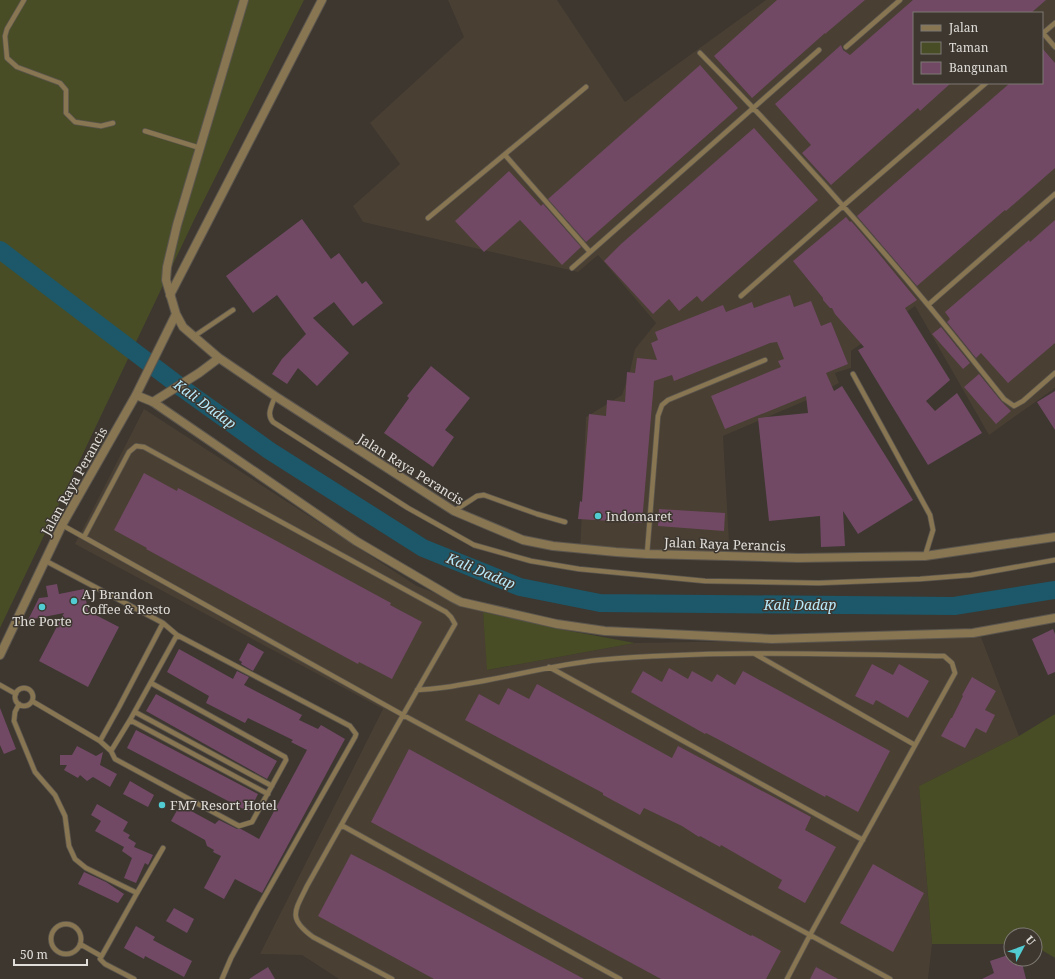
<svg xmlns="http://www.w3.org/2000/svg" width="1055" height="979" font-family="'Noto Serif',serif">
<rect width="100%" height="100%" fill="#3d3730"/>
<path fill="#493f33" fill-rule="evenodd" d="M448,0h109l68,102 141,-102h289v388l-66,47 -74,-129 -64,45v17l-16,5 4,10 -34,18 -82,35 7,123 -150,-6 6,-136 36,-22 8,-24 5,-22 21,-26 -58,-68 -20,17 -215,-50 -10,-16 47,-42 -30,-41 94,-86zM914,13h128v70h-128z
M144,409l273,177 66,26 5,58 147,-27 346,-6 38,99 -100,50 13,158 -4,35h-589l-37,-24 -42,-1 123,-245 -308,-165z"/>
<path fill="#484d26" d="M0,0h304l-109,218 -195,410z
M483,612l76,17 76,14 -148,27z
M1055,714v244l-20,-12v-11h-24v9h-79l-13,-158 100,-50z"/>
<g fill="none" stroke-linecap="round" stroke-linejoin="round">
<path stroke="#1c5869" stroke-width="18" d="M0,250l182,138 88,63 153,97 97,39 80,16 354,3 101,-16"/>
</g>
<path fill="#714965" d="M777,0h88l-40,34v-1l-73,65 -38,-42z
M913,0h133l-15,13h-117v70h37l-31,28 -2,-3 -87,77 -29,-32 9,-8 -36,-41 66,-59 2,5 7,5z
M1042,48l13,15v105l-49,43 -1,-1 -88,76 -60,-70 153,-133h32z
M700,65l38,43 -152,134 -38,-43z
M754,128l64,72 -116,102 -5,-6 -18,15 -10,-12 -16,15 -49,-53 17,-17z
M509,171l32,35 2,-2 38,43 -19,18 -42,-45 -36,32 -29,-31z
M846,217l4,5 1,-1 19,22 47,57 -12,8 45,72 -24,21 9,10 22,-18 25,40 -54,32 -70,-115 6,-3 -29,-33 -3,-6h-2l-7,-8v-2l-30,-37z
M302,219l29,40 8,-6 23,31 4,-3 17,22 -30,23 -19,-24 -21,16 36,35 -32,33 -19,-18 -11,16 -15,-10 10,-15 24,-25 -29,-39 -24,18 -27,-37z
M1055,220v123l-47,40 -27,-30 -5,5 -29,-36 3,-3 -5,-7 84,-72 1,2z
M790,295l4,12 17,-6 10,25 10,-4 17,42 -22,9 8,18 8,-5 71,114 -55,34 -15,-23 2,35 -24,1 -1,-31 -51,5 -11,-103 50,-5 -2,-17 -81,33 -14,-33 70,-29 -3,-6 6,-2 -7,-17 -7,1 -96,38 -2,-6 -18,6 -12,142 -64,-4 2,-18 2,1 7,-88 17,2 1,-16 18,2 2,-30 8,1 2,-15 20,2 -6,-17 7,-3 -3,-8 68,-27 3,7 26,-10 2,6z
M941,327l29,36 -7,6 -31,-35z
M431,366l39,32 -25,32 9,7 -21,30 -49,-34 25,-35 -2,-2z
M979,374l22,27 10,10 -15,13 -32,-37z
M1055,391v39l-18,-28z
M144,473l33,18 1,-3 19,10 194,105 -1,2 32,17 -30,57 -33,-17 -1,2 -212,-115 1,-1 -33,-18z
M659,509l66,4 -1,18 -66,-5z
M57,584l2,10 25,-5 4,22 31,16 -31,60 -49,-26 25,-48 -36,7 11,-22 9,-1 -2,-11z
M1053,629l2,5v38l-7,3 -16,-36z
M248,643l16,9 -11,19 -12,-7 1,-2 -3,-2z
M179,649l54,30 4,-8 12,6 -5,8 58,30 -3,5 19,9 3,-4 24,14 -83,154 -27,-14 -11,20 -20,-11 17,-32 -8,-4 1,-2 -7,-4 -2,-6 -34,-19 9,-16 35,19 4,-4 18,9h4l18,10 48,-89 -16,-8 2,-2 -45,-22 -3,5 -39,-20 3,-7 -42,-24z
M872,664l21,11 6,-11 30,17 -21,37 -32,-18 -3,5 -18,-9z
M669,668l19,11 4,-8 20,11 5,-8 18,11 8,-14 147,80 -32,61 -32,-17 -1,2 -98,-53 -21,-11 -1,1 -74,-42 12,-21 19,11z
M972,677l24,14 -11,19 10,5 -9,18 -10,-5 -11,20 -24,-12 10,-18h1l11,-22 -1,-1z
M537,684l135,74 6,-12 133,71 -6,13 31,17 -31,56 -27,-15 4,-8 -61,-35 -1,2 -20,-11 -1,1 -17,-11 -38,-18 -4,7 -37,-20v-2l-138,-73 14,-26 20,11 9,-17 21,11z
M156,694l121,67 -10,18 -121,-68z
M0,708l16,41 -12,5 -4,-9z
M136,730l122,64 -9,18 -122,-64z
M77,746l19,10 7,-4 -3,13 17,9 -7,13 -17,-10 -6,4 -7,-6 -2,3 -14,-8 3,-5h-7v-10h12z
M409,749l342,187 1,-1 29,16 -15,28h-105l-290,-157z
M130,781l24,14 -6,12 -25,-13z
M97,804l31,18 -5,9 7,4 -2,3 8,5 -2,4 19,8 -5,10 -3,-2 -9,20 -12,-5 8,-20 -10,-7 2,-4 -29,-16 6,-10 -10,-6z
M351,854l35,18 198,107h-150l-116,-63z
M873,864l51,29 -31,59 -53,-29z
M84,872l22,10 18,12 -6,9 -40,-19z
M174,908l20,11 -7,14 -21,-12z
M136,926l19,11 -2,3 39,21 -8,16 -39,-21 -1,3 -20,-11z
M1011,954v5h10l5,20h-44l12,-6 -4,-12z
M268,967l7,12h-26z
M816,967l22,12h-28z"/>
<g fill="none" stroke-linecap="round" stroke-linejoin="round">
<defs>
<path id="service" d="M24,0l-17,29 -2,7 2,22 10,9 43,16 6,7v23l9,9 26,4 12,-3
M1043,33l12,14
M1042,34l13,-11
M846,47l54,-47
M700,53c80,81 156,165 228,252 26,31 51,63 76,94l10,7 9,-5 32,-28
M145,131l55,17
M505,155l85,97
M428,218l158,-131
M572,268l247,-218
M741,296l102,-90 143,-123
M928,305l127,-111
M193,337l40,-27
M853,374l77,141 3,15 -8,26
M275,396c-3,10 -9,18 -2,26l135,86 66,37 57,16 48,8 126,12 114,2 101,-4 51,-4 84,-15
M454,511l23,-15 7,-1 53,19 28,8
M62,525l341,190 52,-91 -4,-7 -5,-5 -302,-165 -8,-1 -7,6 -45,85
M647,554l11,-138 4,-11 6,-5 97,-40
M44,560l119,63 14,12 173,91 6,8 -1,3 -97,171 -27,50 -9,21
M755,654l160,91
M549,667l314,173
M0,685l16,9
M15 697a9 9 0 1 1 18 0a9 9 0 1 1-18 0Z
M417,690c14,-1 28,-2 42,-5 47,-7 93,-20 140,-25 115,-10 230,-6 345,-4l8,7 3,10 -145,262 80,44
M32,701l68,40 11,10 4,8 124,67 13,-4 34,-62 -1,-3 -134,-74
M19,704l-4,8 -1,9 21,51 20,23 10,21 4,30 6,13 11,9 51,25 -37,66 5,5 29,15
M135,712l137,74
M130,720l138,74
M100,741l19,-34 44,-84
M111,751l19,-31 47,-85
M341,825l279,154
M137,893l26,-45
M51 939a15 15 0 1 1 30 0a15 15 0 1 1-30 0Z
M80,944l21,12
M392,979l-79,-42c-26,-19 -18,-26 -6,-51l96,-171 407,220 -23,44"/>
<path id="minor" d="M170,295l152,-295
M153,402l203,139 97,57 8,4 96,22 48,7 167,8 201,-6 82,-15"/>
<path id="tertiary" d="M244,0l-67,225 -10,42 -1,13 10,34 7,13 36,31 56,38 179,115 69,29 30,6 63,6 31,2 151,4 127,-2 130,-19
M136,395l17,7 46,-29 20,-15
M0,655l62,-130 74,-130 40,-81"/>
</defs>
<use href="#service" stroke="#5a554e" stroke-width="6"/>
<use href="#minor" stroke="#5a554e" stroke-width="10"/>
<use href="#tertiary" stroke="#5a554e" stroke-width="10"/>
<use href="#service" stroke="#887551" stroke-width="4.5"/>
<use href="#minor" stroke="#887551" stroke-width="8"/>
<use href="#tertiary" stroke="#887551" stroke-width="8"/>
</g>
<g fill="#51ccd2" stroke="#3d3730" stroke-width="1.5">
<circle cx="598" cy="516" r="4"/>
<circle cx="74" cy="601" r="4"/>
<circle cx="42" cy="607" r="4"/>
<circle cx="162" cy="805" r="4"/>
</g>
<g text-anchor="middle" stroke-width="3" stroke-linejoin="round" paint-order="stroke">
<g font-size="13" fill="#e0ddd8" stroke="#3d3730">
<text transform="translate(411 469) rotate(32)" y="5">Jalan Raya Perancis</text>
<text transform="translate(74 481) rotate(-61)" y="5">Jalan Raya Perancis</text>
<text transform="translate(725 544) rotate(2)" y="5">Jalan Raya Perancis</text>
</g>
<g font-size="13" fill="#e0ddd8" stroke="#3d3730" text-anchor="start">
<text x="606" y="521">Indomaret</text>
<text x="82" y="599">AJ Brandon<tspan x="82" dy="15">Coffee &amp; Resto</tspan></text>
<text x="42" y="626" text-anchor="middle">The Porte</text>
<text x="170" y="810">FM7 Resort Hotel</text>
</g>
<g font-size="14" font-style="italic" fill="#b6e9fa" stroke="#3d3730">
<text transform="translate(205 404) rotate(36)" y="5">Kali Dadap</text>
<text transform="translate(481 571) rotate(22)" y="5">Kali Dadap</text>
<text x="800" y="610">Kali Dadap</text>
</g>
</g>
<rect x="913" y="12" width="130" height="72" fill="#3d3730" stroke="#7e7973"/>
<rect x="921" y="25" width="20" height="6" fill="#887551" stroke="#7e7973"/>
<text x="949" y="32" font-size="12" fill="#e0ddd8">Jalan</text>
<rect x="921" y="42" width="20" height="12" fill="#484d26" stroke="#7e7973"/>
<text x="949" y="52" font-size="12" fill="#e0ddd8">Taman</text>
<rect x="921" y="62" width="20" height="12" fill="#714965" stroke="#7e7973"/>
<text x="949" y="72" font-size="12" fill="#e0ddd8">Bangunan</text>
<g transform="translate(1023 947) rotate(49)"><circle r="19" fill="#3d3730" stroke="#7e7973"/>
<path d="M0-3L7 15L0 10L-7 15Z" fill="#51ccd2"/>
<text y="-6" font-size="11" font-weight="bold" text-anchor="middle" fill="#e0ddd8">U</text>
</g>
<path d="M14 959v6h73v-6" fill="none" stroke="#e0ddd8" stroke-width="2"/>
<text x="20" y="959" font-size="12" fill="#e0ddd8" stroke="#3d3730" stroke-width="3" paint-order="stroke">50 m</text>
</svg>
